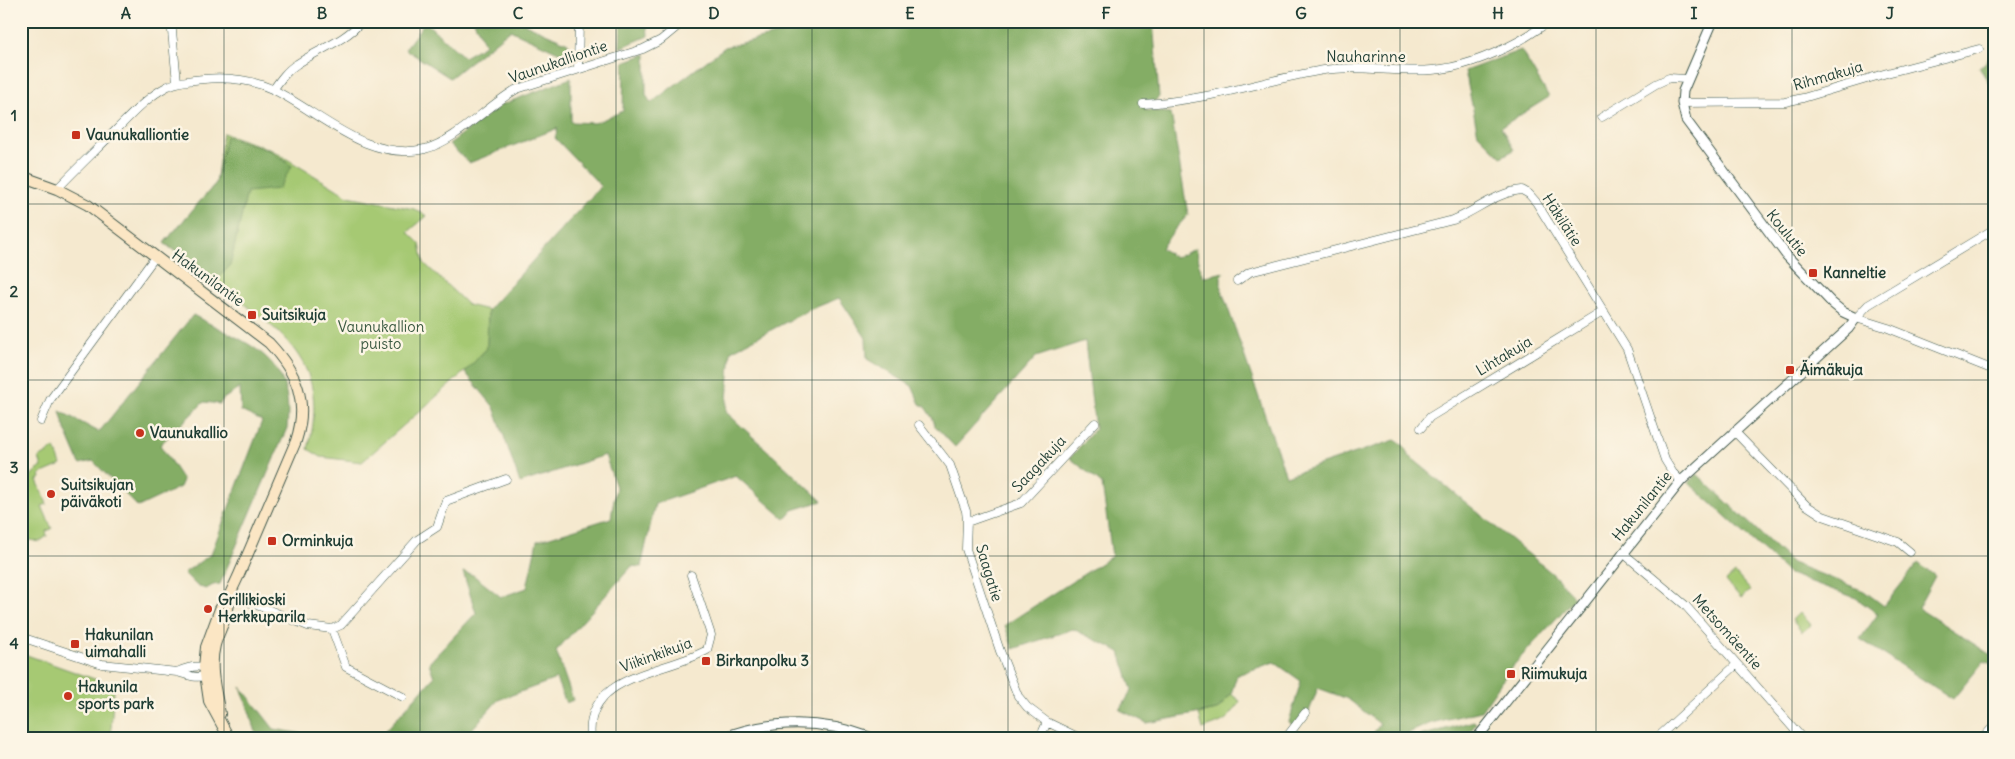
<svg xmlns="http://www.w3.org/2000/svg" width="2015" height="759" font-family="Delius,sans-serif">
<rect width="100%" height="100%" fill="#fcf5e5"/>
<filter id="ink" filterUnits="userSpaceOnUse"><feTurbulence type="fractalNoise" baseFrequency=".02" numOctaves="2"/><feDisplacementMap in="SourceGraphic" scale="10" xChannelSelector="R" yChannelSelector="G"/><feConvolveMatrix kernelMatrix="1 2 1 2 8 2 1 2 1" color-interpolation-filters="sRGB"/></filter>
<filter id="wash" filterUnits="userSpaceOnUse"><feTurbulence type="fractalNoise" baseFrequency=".0096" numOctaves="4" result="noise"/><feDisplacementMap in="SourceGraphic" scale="20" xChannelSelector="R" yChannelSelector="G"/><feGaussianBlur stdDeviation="1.12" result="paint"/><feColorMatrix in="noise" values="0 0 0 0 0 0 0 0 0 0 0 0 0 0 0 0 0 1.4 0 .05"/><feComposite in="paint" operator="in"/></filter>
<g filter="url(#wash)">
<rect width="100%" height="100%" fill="#f5e9cf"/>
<path fill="#a6c973" stroke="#628354" d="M223,133l49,17 76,46 66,13 13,7 -19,16 12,12 4,19 44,42 20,5 -1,38 -17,19 -108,95 -41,-5 -13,-8c20,-77 -13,-107 -70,-150 -25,-18 -49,-37 -74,-56l52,-60z
M55,448l6,17 -21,9 1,4 -4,2 10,24 -5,2 10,23 -6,2 1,5 -8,6 -12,-3 -6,6c0,-25 -5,-66 21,-78l-3,-9z
M1735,573l15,17 -9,8 -15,-17z
M1800,612l11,13 -9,7 -10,-12z
M21,653l93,33 -3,43 1,9h-91z
M1231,694l9,7c-12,20 -15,20 -37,28l-4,-15 18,-4z"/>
<path fill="#84ad65" stroke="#52754c" d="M474,21h51v3l43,19 -1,13 -57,-26 -60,48 -45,-29 20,-27 39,35 21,-12z
M621,21h26l1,15 -28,12z
M833,21h320l6,76 -15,13 27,3 17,102 -13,14 -14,19 14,10 20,-9 7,28 22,-5 -3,6v10l65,188 109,-36 9,6 4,9 146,120 21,23 -64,70 -30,43 -50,12 -34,15h-27l10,-14 -32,-25 -30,-11 -10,26 -12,14 -7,-6 12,-41 -27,-19 -37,13 -6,19 -14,16 -70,13 -27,-13 12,-20 -12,-38 -47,-23 -60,20 -8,-24 107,-69 -10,-72 -32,-26 25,-29 -10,-88 -49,16 -81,90 -20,-21 -2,-7 -8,-12 -5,-3 -8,-18 -45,-27 -1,-21 -27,-40 -30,12 -78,41 -5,61 96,89 -29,9 -8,9 -49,-43 -81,28 -14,63 -9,-1 -76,85 17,49 -7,3 -10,-24 -58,21 -34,38h-85l55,-61 -5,-14 47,-50 -13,-41 10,3 28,22 26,-9 10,-47 74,-23 5,-31 -11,-32 -85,28 -26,-76 -29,-35 22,-24 1,-38 113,-124 -46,-48 3,-10 -89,35 -20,-19 52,-39 70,-27v44l24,1 28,-12 1,-49 22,-8v41l5,8 74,-56z
M1994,49v42l-15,-24 6,-4z
M1521,50l28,47 -48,30 13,23 -13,7 -23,-23 -13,-63z
M226,136l45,15 21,15 -14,23 -31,3 -17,74 -14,14 -52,-37 52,-60z
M193,315c55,30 102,39 94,113l-67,156 -7,1 -7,4 -9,-3 -13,-13 27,-19 51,-133 -21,-10 -1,-23 -17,11 -3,5 -16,-2 -44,43 23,35 -3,7 -42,20 -45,-46 -13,3 -15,-35 -5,-18 39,21z
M1697,474l95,89 72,28 20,15 34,-43 17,13 -17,32 76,49v8l-10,-4 -31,38 -93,-60 18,-25 -22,-16 -67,-24 -100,-91z
M241,687l33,42 52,9h-68z
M1474,721l2,3 -11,14h-52z"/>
</g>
<g filter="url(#ink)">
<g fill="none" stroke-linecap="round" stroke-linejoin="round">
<defs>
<path id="minor" d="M171,21l6,61
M578,69l1,-48
M273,90c7,-10 14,-20 24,-26 22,-15 47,-22 65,-43
M1682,103l103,-1 18,-4 84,-25 92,-24
M1143,104c62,-3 116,-22 175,-33 38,-7 77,2 114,-1 29,-2 61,-15 87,-29 11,-6 21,-14 32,-20
M1602,117l54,-33 13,-6 17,1
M57,189c19,-20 39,-39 59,-59 16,-16 31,-33 52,-44 11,-5 24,-6 36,-7 23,-2 49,1 70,11 48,24 93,72 151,59 31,-8 63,-44 92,-60l126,-40 18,-9 23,-19
M1994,229l-126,76 -12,13 32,10 106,42
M1237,281l13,-9 203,-52c23,-9 44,-28 69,-30l7,4 7,8 91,147 38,111 8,13 8,8
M41,421l9,-21 105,-143
M919,425l31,40 16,46 1,9 -1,29 34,102 18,45 9,11 20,15 33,16
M1421,428l9,-11 174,-106
M1734,431l72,74 17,11 75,26 12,10
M967,522l54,-19 74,-80
M1623,553l62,52 117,133
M230,594l78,32 24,3 9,-4 76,-85 20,-13 9,-26 60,-22
M332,629l14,38 57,30
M21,637l81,27 75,8c9,3 23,8 31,2
M177,672c9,-4 22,-8 31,-3
M591,738c-7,-65 75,-64 116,-88l4,-15 -20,-60
M1040,738l7,-16
M1286,738l19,-25
M1657,738l80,-74
M1983,738l11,-12"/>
<path id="tertiary" d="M722,738c49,-19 101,-19 150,0
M1477,738l204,-257 167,-152 8,-11 -13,-6 -11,-9 -45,-47 -101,-136 -4,-17 1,-12 30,-70"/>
<path id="secondary" d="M21,176l36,13 31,16 181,138c28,30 40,58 27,98l-58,136 -8,17 -10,15 -14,38 -2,20 5,34 20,37
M220,714c-4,-22 -11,-46 -5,-69 5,-18 15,-31 15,-51"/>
</defs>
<use href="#minor" stroke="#3f574b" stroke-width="9"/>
<use href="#tertiary" stroke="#3f574b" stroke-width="11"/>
<use href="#secondary" stroke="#3f574b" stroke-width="12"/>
<use href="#minor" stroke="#fff" stroke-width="8"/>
<use href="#tertiary" stroke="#fff" stroke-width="9"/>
<use href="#secondary" stroke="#fbe6c4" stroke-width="10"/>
</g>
</g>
<path fill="none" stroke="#1f3d34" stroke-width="1" stroke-opacity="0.55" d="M224,21v717M420,21v717M616,21v717M812,21v717M1008,21v717M1204,21v717M1400,21v717M1596,21v717M1792,21v717M21,204h1973M21,380h1973M21,556h1973"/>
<g fill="#c8321e" stroke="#fcf5e5" stroke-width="2">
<rect x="71" y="130" width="10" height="10" rx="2.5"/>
<rect x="1808" y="268" width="10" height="10" rx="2.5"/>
<rect x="247" y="310" width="10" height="10" rx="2.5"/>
<rect x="1785" y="365" width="10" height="10" rx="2.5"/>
<circle cx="140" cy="433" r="5"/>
<circle cx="51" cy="494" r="5"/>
<rect x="267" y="536" width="10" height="10" rx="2.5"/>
<circle cx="208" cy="609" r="5"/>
<rect x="70" y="639" width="10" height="10" rx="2.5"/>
<rect x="701" y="656" width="10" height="10" rx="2.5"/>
<rect x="1506" y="669" width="10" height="10" rx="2.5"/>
<circle cx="68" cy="696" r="5"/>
</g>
<g text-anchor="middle" stroke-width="5" stroke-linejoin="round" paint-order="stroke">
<g font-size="15" fill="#1f3d34" stroke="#fcf5e5">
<text x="1366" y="62">Nauharinne</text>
<text transform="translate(558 62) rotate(-19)" y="5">Vaunukalliontie</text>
<text transform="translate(1828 76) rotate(-16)" y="5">Rihmakuja</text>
<text transform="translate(1562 220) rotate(57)" y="5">Häkilätie</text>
<text transform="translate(1787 233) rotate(51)" y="5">Koulutie</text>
<text transform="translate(208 278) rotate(36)" y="5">Hakunilantie</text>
<text transform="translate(1504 356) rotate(-31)" y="5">Lihtakuja</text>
<text transform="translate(1039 464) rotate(-47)" y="5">Saagakuja</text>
<text transform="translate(1642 506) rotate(-51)" y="5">Hakunilantie</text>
<text transform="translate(989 573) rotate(73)" y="5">Saagatie</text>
<text transform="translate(1727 632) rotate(48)" y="5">Metsomäentie</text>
<text transform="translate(656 655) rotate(-20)" y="5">Viikinkikuja</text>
</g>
<g font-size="15" font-weight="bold" fill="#1f3d34" stroke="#fcf5e5" text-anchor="start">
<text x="86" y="140">Vaunukalliontie</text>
<text x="1823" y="278">Kanneltie</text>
<text x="262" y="320">Suitsikuja</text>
<text x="1800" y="375">Äimäkuja</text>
<text x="150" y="438">Vaunukallio</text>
<text x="61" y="490">Suitsikujan<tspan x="61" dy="17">päiväkoti</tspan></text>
<text x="282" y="546">Orminkuja</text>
<text x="218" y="605">Grillikioski<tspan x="218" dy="17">Herkkuparila</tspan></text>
<text x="85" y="640">Hakunilan<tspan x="85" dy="17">uimahalli</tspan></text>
<text x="716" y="666">Birkanpolku 3</text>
<text x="1521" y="679">Riimukuja</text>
<text x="78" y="692">Hakunila<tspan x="78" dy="17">sports park</tspan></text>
</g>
<g font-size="15" fill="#3a5941" stroke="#fcf5e5">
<text x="381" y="332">Vaunukallion<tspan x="381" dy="17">puisto</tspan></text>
</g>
</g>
<rect width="2015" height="759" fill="none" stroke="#fcf5e5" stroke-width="55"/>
<rect x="28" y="28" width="1960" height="704" fill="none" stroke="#1f3d34" stroke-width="2"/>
<g font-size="16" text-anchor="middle" font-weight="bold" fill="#1f3d34">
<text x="126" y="19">A</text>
<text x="322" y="19">B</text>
<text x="518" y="19">C</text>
<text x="714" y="19">D</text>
<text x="910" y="19">E</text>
<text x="1106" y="19">F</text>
<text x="1301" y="19">G</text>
<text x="1498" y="19">H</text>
<text x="1694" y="19">I</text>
<text x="1890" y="19">J</text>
<text x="14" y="121">1</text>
<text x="14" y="297">2</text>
<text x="14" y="473">3</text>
<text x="14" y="649">4</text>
</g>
</svg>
